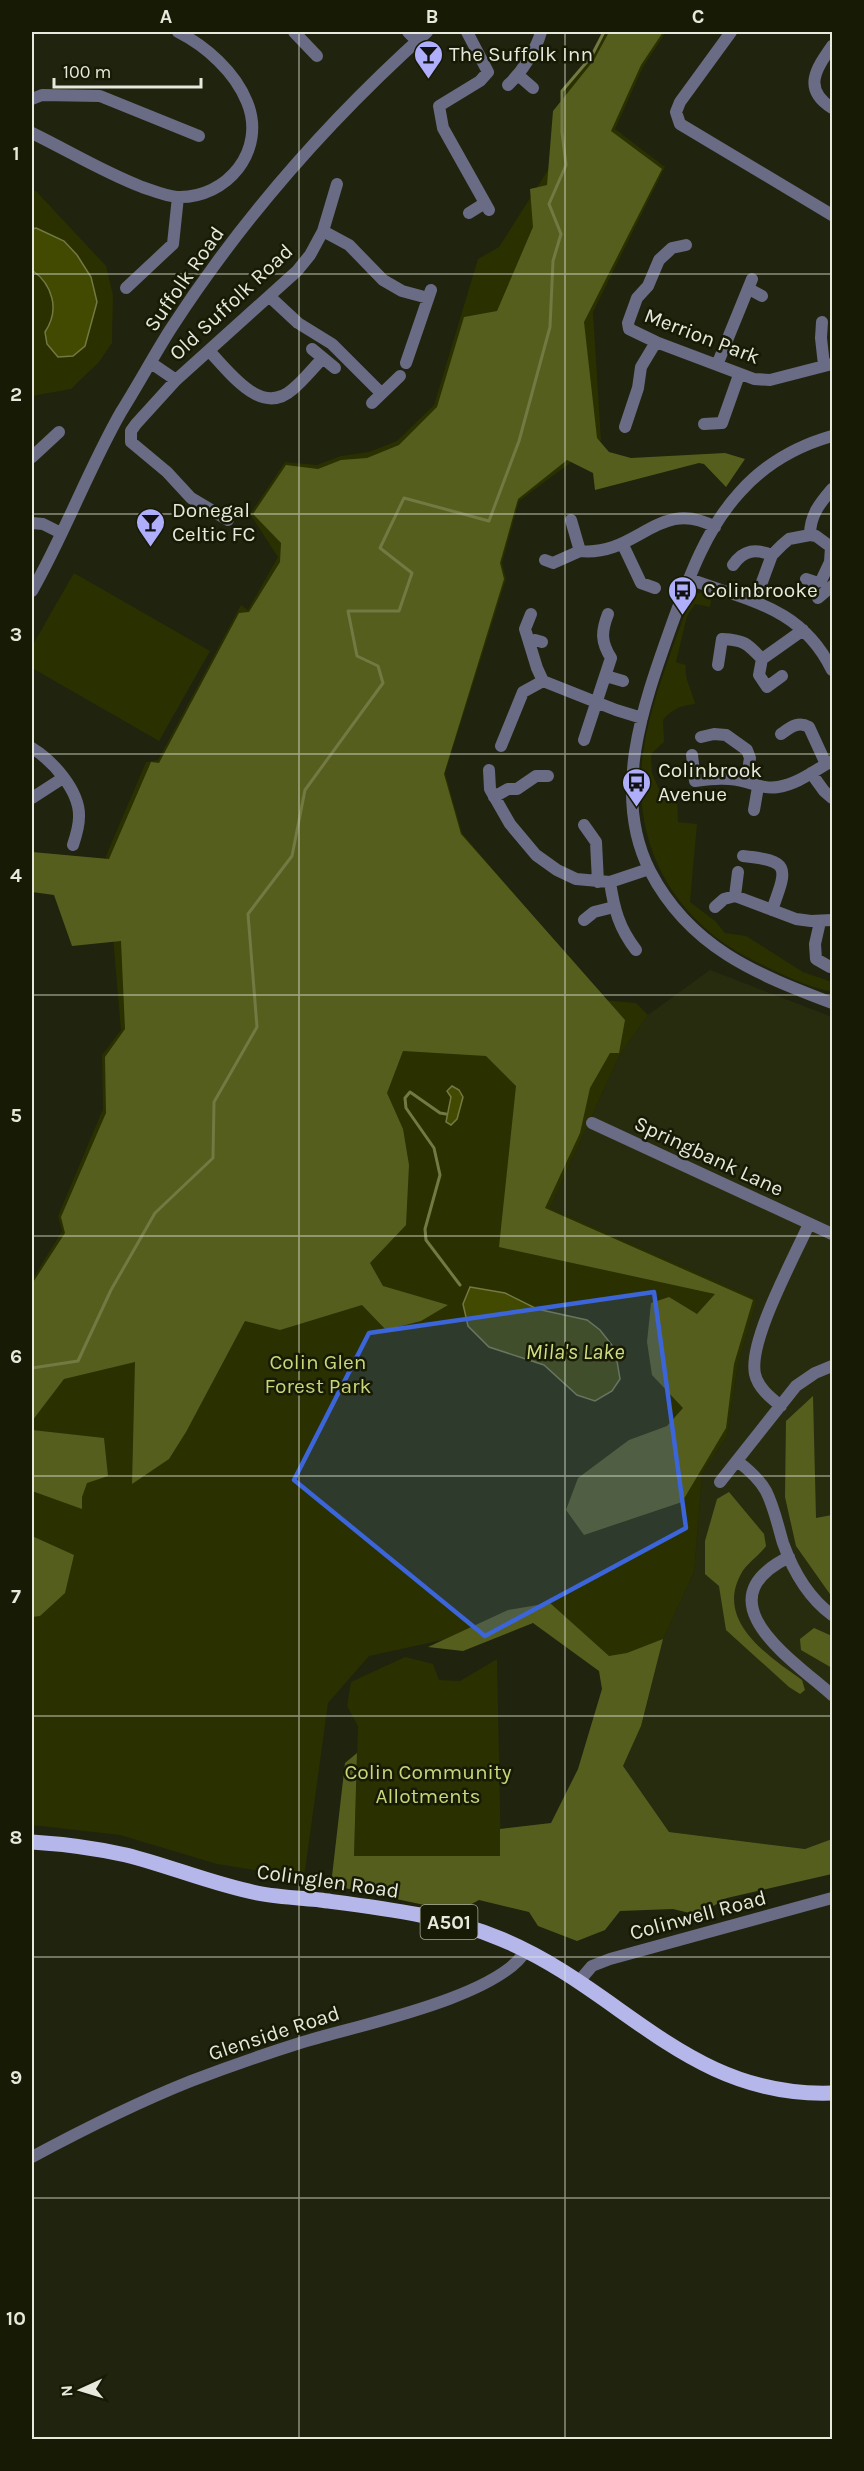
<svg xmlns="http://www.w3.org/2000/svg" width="864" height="2471" font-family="Karla,sans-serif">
<rect width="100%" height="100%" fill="#20230d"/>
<path fill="#282c0e" d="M710,970l122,47v822l-27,10 -136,-17 -46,-66 18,-40 22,-87 31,-67 8,-98 25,-38 11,-72 19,-65 -207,-91 69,-152 29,-41z"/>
<path fill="#2b3001" d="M604,32h62l-23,35 -28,62 50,38 -72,145 8,128 -82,61 -17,62 4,16 -61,194 17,60 142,167 32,3 12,12 -29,41 -69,152 207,91 -19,65 -11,72 -25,38 -8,98 -31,67 -55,32 -74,-51 -165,36 -41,47 -24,175 -87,-14 -97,-29 -88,-10v-545l30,-49 -4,-15 45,-107 -1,-54 19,-25 -15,-174 40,-94 12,-2 83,-155 7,5 30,-53 -28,-43 35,-52 32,3 24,-9 28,-4 28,-11 37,-36 44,-146 21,-12 63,-99v-57l29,-34z
M32,191h4l70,75 7,29 -1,48 -13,19 -28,27 -39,7z
M74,573l136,78 -51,90 -127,-73v-22z
M702,592l10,2 -2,13 -15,-3 -8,12 -11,46 10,3c-2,15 6,24 9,39 -15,2 -23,5 -32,16l1,22 -13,12 1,19 11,25h14l1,24 19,2 -7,78 25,19 10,12 21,3 57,36 29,10v9c-22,-1 -75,-28 -96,-40 -82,-51 -111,-136 -87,-229 10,-40 25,-78 39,-117l4,-10z
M405,1657l28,7 6,16 21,1 37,-22 4,197h-147l4,-130 -11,-20 4,-24z"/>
<path fill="#565e1e" d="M609,32h54l-22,33 -30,66 51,38 -78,153 13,116 12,14 22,6 94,-5 20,6 -19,28 -22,-23 -5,-1 -104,27 -2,-17 -26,-13 -49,39 -18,64 4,16 -60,195 17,60 164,186 -6,33h-9l-20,35 -10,45 -35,75 208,92 -19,64 -8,64 -44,74 -98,33 -18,-25 12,-32 51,-38 38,-14 16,-18 -31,-33 -5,-33 4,-39 18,-6 28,17 18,-20 -216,-47 17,-161 -30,-30 -83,-5 -16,42 16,36 6,36 -3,60 -36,38 13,23 65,19 -27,16 -35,9 -24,-25 -82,25 -35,-9 -59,111 -17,27 -37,25 3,-122 -71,17 -32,42v-137l33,-51 -4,-16 45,-104 -1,-56 20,-28 -4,-88 -49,5 -18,-51 -22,-3v-40l77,7 42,-97 8,1 80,-150 10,-1 31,-50 1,-19 -28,-29 33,-49 32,4 23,-9 26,-2 32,-13 38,-38 27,-90 33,-6 36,-84 -3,-38 17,-4 6,-74 41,-51z
M813,1396l3,122 16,-3v82l-36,-51 -11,-49 1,-76z
M32,1430l72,8 4,38 -21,7 -5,14v12l-50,-18z
M729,1492l35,42 2,12c-7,10 -20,18 -25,28 -26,47 27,82 61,106l3,10 -5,4 -11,-7 -63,-57 -7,-44 -14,-12v-33l12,-42z
M32,1536l42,19 -9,38 -25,23 -8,1z
M550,1603l59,53 18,-3 36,-14 -22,87 -18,40 46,66 136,17 27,-10v35l-105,24 -29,17 -25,-6 -53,2 -15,19 -28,11 -39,-15 -9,-14 -50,-12 -22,12 -126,-27 14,-122 12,-10 -3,103h146v-27l51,-6 27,-54 24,-80 -3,-18 -66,-48 -70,28 -35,-4 80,-37z
M814,1628l18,8v32l-31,-18 -1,-11z"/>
<path fill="#424901" stroke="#737942" stroke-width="1.5" d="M36,228l28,13 13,14 14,22 6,25 -12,44 -12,10 -15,1 -11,-13 -2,-12c15,-22 8,-47 -13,-62v-41z
M452,1086l7,4 4,7 -6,22 -6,6 -5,-3 5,-25 -4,-6z
M470,1287l35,6 32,16 50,11 13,10 15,19 5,30 -8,12 -17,10 -18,-6 -33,-30 -55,-18 -21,-21 -5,-22z"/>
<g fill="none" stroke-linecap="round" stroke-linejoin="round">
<path stroke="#737942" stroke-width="3" d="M446,1114l-6,-1 -30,-21 -5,6 1,10 28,40 6,27 -15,54 1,11 34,45
M32,1368l46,-7 33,-71 44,-77 58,-55 1,-56 43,-75 -9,-113 44,-58 13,-66 78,-107 -5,-17 -21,-10 -9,-45h51l13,-38 -32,-25 24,-50 85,23 30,-80 31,-114 3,-66 8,-27 -12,-30 17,-39 -4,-33v-41l29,-34 13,-25"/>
<path stroke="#6a6b84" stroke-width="12" d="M294,32l23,24
M408,32l9,9
M467,32l21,40 -8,9 -41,25 4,22 46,82
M731,32l-51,70 -4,10 4,12 152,91
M832,46c-16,23 -30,43 0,62
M518,75l15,13
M508,85c14,-13 28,-35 33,-53
M32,99l10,-4 58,1 99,40
M32,133c37,18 71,39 110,54 12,4 23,9 35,10 50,2 90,-47 70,-95 -12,-30 -41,-56 -69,-70
M469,213l16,-10
M323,231l26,14 34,35 19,11 26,7
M686,245l-14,3 -13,12 -11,26 -11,12 -9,25 1,6 27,13 98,37 16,1 62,-16
M126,288l47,-44 5,-47
M749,289l13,7
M270,297l28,26 34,21 49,49
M822,322l-1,16 3,27
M312,349l23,19
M209,351c21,21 52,67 84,38 11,-9 20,-21 30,-31
M151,363l25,17 121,-109 13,-16 13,-24 14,-47
M406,363l25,-73
M717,365l35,-86
M176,380l-40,44 -5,7v11l36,30 24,26 37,22
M372,403l28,-27
M704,424l18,-1 17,-48
M625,427l13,-39 3,-21 15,-25
M832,436c-35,10 -67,28 -92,56 -34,37 -51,85 -68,132 -27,76 -62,169 -22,247 40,77 106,103 182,132
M32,457l27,-25
M32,523l11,1 18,9
M810,535c0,-20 10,-32 22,-46
M623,545l18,38 14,5
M580,551c57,6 79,-55 135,-24
M545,560l8,3 27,-12 -9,-31
M733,565c11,-16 23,-16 39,-10
M689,579c60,22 112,28 143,91
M32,591c33,-58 56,-121 89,-179 17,-27 32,-55 49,-82 71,-110 160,-211 257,-298
M818,598l14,-12
M755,601l17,-46 10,-10 7,-6 21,-4 6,1 15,11 -1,15 -9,19 -6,1 -9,-3
M529,642l6,-2 7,2
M762,659l41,-29
M718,665l4,-26c22,1 25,4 40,20l-3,16 8,12 15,-11
M606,676l17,5
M543,681l73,29 26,8
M781,734c10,-7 17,-13 28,-7l17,37
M701,737l13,-3 12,1 21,15 3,8 -4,24
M584,740l27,-82c-10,-16 -10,-26 -3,-44
M501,746l22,-54 20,-11 -6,-13 -12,-39 6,-15
M32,748c21,13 48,43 47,69 0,9 -3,19 -6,28
M692,755l3,26c17,-2 34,-4 51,1 11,3 20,7 32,5 20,-3 37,-17 54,-26
M489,770l1,19 20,35 26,31 21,15 19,9 34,3 39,-13
M811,773l13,18 8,7
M494,797l14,-8h9l19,-13h12
M32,798l31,-20
M754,810l4,-23
M584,825l12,17 2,40
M743,856c49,5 44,12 29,54
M610,882c4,27 9,46 26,68
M735,896l3,-24
M715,907l9,-8 11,-3 61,23 15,2 21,-1
M584,920l10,-8 20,-5
M820,922l-5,22 1,15 14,8
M592,1123l240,111
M781,1406c-10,-8 -23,-18 -26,-32 -7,-33 39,-116 54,-150
M737,1461c11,8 22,18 29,30 8,16 12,35 17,52 10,28 26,55 49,72
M720,1482l76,-96 19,-13 17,-7
M789,1557c-89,44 4,103 43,138
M580,1980l12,-14 18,-7 222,-61
M32,2157c52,-28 104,-54 159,-76 37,-14 74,-27 112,-39 52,-16 197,-45 223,-92"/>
<path stroke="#b5b6ea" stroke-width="15" d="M32,1842c31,2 63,6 94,13 44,11 86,29 131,38 20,4 42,5 63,7 61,8 124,15 181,39 121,50 187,159 331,154"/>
</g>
<path fill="#3b65d8" fill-opacity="0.2" stroke="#3b65d8" stroke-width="4.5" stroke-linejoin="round" d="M654,1292l32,236 -201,108 -191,-156 75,-147z"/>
<path fill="none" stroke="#e6e9db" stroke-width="1.5" stroke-opacity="0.55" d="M299,32v2408M565,32v2408M32,274h800M32,514h800M32,754h800M32,995h800M32,1236h800M32,1476h800M32,1716h800M32,1957h800M32,2198h800"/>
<defs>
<symbol id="bar-pin" viewBox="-11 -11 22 30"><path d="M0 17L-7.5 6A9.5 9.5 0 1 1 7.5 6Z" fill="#afaefa" stroke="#171a04"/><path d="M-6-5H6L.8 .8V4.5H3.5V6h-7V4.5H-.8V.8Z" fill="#111"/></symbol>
<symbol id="bus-pin" viewBox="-11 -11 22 30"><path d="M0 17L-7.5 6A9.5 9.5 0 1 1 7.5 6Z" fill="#afaefa" stroke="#171a04"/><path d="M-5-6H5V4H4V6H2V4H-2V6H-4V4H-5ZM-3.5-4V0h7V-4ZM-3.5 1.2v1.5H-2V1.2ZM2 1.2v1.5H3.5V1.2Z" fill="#111"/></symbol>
</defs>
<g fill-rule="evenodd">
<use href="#bar-pin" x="412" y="38" width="33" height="45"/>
<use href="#bar-pin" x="134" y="506" width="33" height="45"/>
<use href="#bus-pin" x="666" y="574" width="33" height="45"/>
<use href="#bus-pin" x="620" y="766" width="33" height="45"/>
</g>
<g text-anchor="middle" stroke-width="5" stroke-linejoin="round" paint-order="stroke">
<rect fill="#171a04" stroke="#a8ab9a" stroke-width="1.5" x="420.5" y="1905" width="57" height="34" rx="4.5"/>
<g font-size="20" font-weight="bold" fill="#e6e9db">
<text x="449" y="1929">A501</text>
</g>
<g font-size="21" fill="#e6e9db" stroke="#171a04" text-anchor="start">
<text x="449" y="61">The Suffolk Inn</text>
<text x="172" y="517">Donegal<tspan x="172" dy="24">Celtic FC</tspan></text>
<text x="703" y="597">Colinbrooke</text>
<text x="658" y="777">Colinbrook<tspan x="658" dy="24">Avenue</tspan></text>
</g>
<g font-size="21" fill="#e6e9db" stroke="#171a04">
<text transform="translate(184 279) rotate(-55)" y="7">Suffolk Road</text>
<text transform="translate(231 302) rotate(-43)" y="7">Old Suffolk Road</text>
<text transform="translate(702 336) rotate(21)" y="7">Merrion Park</text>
<text transform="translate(709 1156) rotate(25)" y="7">Springbank Lane</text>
<text transform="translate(328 1881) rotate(8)" y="7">Colinglen Road</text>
<text transform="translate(698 1915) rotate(-15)" y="7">Colinwell Road</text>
<text transform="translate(274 2033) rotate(-18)" y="7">Glenside Road</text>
</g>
<g font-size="21" fill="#c9d67a" stroke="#171a04">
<text x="318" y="1369">Colin Glen<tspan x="318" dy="24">Forest Park</tspan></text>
<text x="428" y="1779">Colin Community<tspan x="428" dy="24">Allotments</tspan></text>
</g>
<g font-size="22" font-style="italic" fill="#d1df83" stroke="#171a04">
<text x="575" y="1359">Mila's Lake</text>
</g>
</g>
<rect width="864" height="2471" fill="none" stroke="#171a04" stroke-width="66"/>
<g transform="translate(81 2390) rotate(266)" stroke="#171a04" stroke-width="4.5" paint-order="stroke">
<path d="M0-4.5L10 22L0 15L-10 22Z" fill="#e6e9db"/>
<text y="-9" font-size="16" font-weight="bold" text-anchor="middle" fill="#e6e9db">N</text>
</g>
<path d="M54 78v9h147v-9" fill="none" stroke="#e6e9db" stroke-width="3"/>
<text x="63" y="78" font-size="18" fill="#e6e9db" stroke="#171a04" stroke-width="4.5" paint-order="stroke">100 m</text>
<rect x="33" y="33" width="798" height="2405" fill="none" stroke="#e6e9db" stroke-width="2"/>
<g font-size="20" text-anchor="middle" font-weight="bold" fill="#e6e9db">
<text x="166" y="23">A</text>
<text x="432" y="23">B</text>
<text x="698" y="23">C</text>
<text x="16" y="160">1</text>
<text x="16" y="401">2</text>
<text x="16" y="641">3</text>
<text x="16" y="882">4</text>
<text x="16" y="1122">5</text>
<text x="16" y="1363">6</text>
<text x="16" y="1603">7</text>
<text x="16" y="1844">8</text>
<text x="16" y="2084">9</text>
<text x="16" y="2325">10</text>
</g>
</svg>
